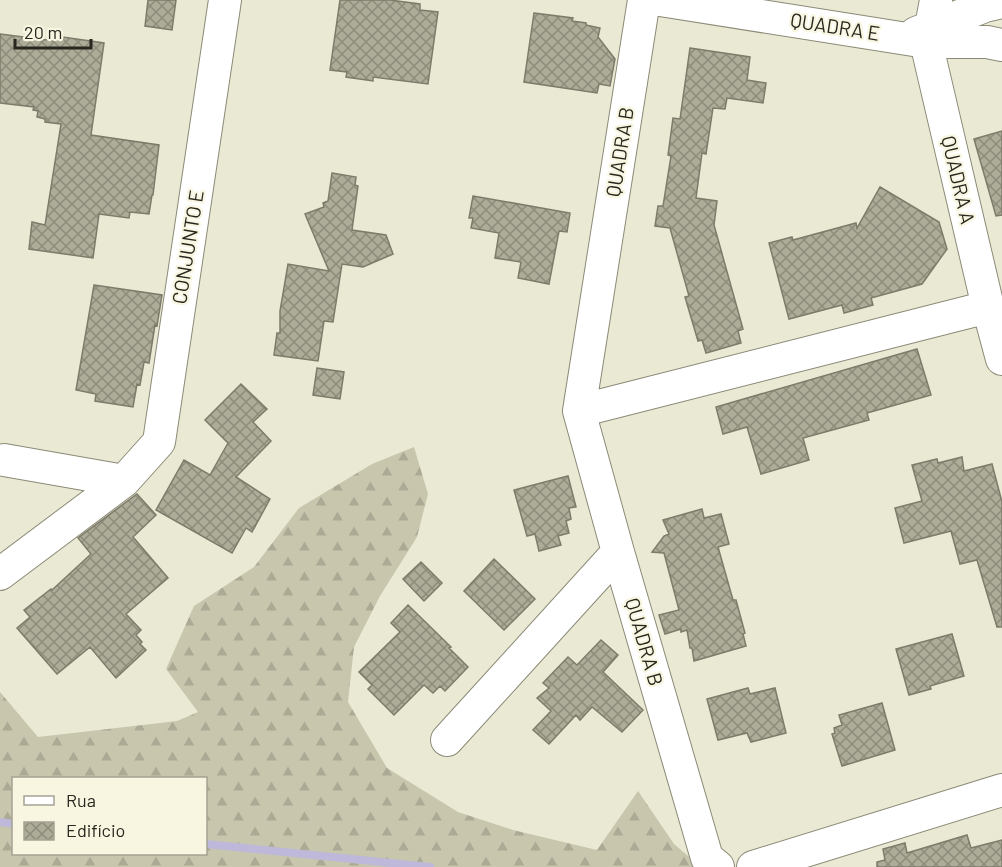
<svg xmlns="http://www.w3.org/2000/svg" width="1002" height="867" font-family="Barlow,sans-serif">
<defs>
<pattern id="forest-firs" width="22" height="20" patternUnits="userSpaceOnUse" patternTransform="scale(1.5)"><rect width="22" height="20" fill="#c8c6ad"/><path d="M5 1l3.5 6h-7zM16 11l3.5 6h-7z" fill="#acaa94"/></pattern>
<pattern id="building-cross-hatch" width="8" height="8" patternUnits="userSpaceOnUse" patternTransform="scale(1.5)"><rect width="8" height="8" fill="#adac98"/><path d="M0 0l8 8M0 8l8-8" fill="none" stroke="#8d8c7b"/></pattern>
</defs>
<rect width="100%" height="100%" fill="#eae9d4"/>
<path fill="url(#forest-firs)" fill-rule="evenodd" d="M414,447l14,47 -11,43 -37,59 -26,51 -6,55 39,66 71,44 55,18 84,20 41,-59 36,53 27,23h-701v-175l38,45 139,-16 21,-9 -32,-43 28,-63 60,-39 45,-59 73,-44zM14,778h192v76h-192z"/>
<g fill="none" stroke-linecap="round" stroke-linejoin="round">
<path stroke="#beb9da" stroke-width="8" d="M0,822l14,2
M206,844l224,23"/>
</g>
<path fill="url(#building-cross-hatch)" stroke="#7d7b69" stroke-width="1.5" d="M148,0h28l-4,30 -27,-4z
M340,0h50l30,4v6l18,2 -10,72 -55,-7v4l-27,-4 1,-5 -17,-2z
M534,13l39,5 -1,3 14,2v2l14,3 -2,9 17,22 -5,27 -11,-2 -2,9 -73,-11z
M0,34l55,7 1,-5 48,7 -13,92 68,10 -6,50h-1l-3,19 -19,-2 -1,6 -30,-4 -6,44 -64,-9 3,-27 13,3 16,-101 -16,-2v-3l-8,-2 1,-6 -5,-1 1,-3 -34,-4z
M690,48l60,9 -3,23 19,3 -3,20 -36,-5 -2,11 -12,-1 -7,46 -4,-1 -6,45 21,3 -3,24 29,104 -5,2 3,12 -35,10 -4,-13 -4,1 -13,-44 4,-1 -19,-68 -15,-2 3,-20h5l8,-50 -3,-1 5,-37 7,1z
M1002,131v84l-6,1 -22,-77z
M332,173l24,4 -1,8 3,1 -6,44 34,5 7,19 -30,13 -21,-3 -9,58 -9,-1 -6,40 -44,-6 3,-22h3v-22l8,-47 41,7 -24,-57 19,-7 -1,-4 5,-2z
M880,187l59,35 8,27 -25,35 -51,14 2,7 -29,8 -2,-8 -53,14 -20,-76 23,-6 1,3 63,-17 1,5z
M473,196l97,17 -3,19 -8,-1 -10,53 -31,-6 3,-16 -26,-4 4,-25 -28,-5 2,-10h-4z
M94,285l68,10 -5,31 -2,-1 -6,38 -5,-1 -4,23 -3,-1 -4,23 -38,-6 1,-7 -20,-4z
M917,349l14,46 -64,18 2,7 -66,18 6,22 -48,14 -14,-47 -24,7 -7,-27z
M317,368l27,4 -4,27 -27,-4z
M241,384l26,25 -14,13 18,19 -35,36 34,22 -18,33 -6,-4 -14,25 -76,-43 28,-50 26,15 18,-32 -23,-23z
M962,457l2,14 28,-7 10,38v125h-5l-20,-67 -17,4 -9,-33 -47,12 -9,-35 27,-7 -10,-36 25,-6 1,4z
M568,476l8,31 -7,1 2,11 -5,2 3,12 -11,3 3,9 -22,6 -4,-17 -8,2 -13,-46z
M137,494l19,21 -23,22 35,41 -42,36 15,16 -5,5 6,7 -2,2 6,6 -30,28 -26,-31 -33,27 -40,-46 13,-11 -6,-7 27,-21 1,1 39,-36 -13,-16z
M702,509l2,9 17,-4 8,30 -11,3 15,53h3l9,33 -2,1 3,12 -52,15 -2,-13h-2l-3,-18 -6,2v-3l-16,5 -6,-19 20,-5 -15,-57 -12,-1 12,-16 5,-2 -6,-14z
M494,559l41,40 -31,31 -40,-39z
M421,562l21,21 -18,18 -21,-22z
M408,605l43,42 -2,1 19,19 -23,24 -5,-5 -7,7 -9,-8 -30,30 -26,-26 4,-4 -13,-13 41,-40 -9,-9z
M952,634l12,42 -34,10 1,3 -22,6 -13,-46z
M601,640l17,15 -15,17 40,38 -21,22 -30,-25 -12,13 -4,-5 -27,29 -16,-14 18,-19 -14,-13 12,-10 -6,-5 25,-26 9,8z
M748,688l2,6 25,-6 11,45 -35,9 -4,-9 -29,7 -11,-41z
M882,703l13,47 -53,16 -10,-32 3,-1 -1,-5 8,-3 -3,-10z
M967,835l4,13 31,-8v27h-125v-5l8,-2 -2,-11 22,-6 2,10z"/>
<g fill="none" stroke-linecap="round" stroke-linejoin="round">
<defs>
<path id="minor" d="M644,0l-65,411 39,141 89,306 11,9
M660,0l266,42h61l15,3
M936,0l-5,27 -5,15 62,265 14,52
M916,33l69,-27 17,-4
M579,411l409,-104
M4,460l120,21
M0,574l124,-93 35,-39 66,-442
M447,740l171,-188
M753,867l249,-77"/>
</defs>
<use href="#minor" stroke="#8b8a77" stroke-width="34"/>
<use href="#minor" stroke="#fff" stroke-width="32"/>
</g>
<g text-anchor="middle" stroke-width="4.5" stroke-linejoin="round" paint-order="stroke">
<g font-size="20" fill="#27271f" stroke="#f8f6e1">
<text transform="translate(835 27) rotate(9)" y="7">QUADRA E</text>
<text transform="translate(620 152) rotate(-81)" y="7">QUADRA B</text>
<text transform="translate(958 180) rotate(77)" y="7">QUADRA A</text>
<text transform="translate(188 247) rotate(-81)" y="7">CONJUNTO E</text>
<text transform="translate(644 642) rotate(74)" y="7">QUADRA B</text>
</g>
</g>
<rect x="12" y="777" width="195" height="78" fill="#f8f6e1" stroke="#a4a393" stroke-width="1.5"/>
<rect x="24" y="796" width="30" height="9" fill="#ffffff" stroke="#a4a393" stroke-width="1.5"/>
<text x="66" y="807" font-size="18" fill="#27271f">Rua</text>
<rect x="24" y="822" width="30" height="18" fill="url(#building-cross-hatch)" stroke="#a4a393" stroke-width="1.5"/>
<text x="66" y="837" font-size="18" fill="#27271f">Edifício</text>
<path d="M15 39v9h76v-9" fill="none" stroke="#27271f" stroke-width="3"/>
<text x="24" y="39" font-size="18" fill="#27271f" stroke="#f8f6e1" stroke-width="4.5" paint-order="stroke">20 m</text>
</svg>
